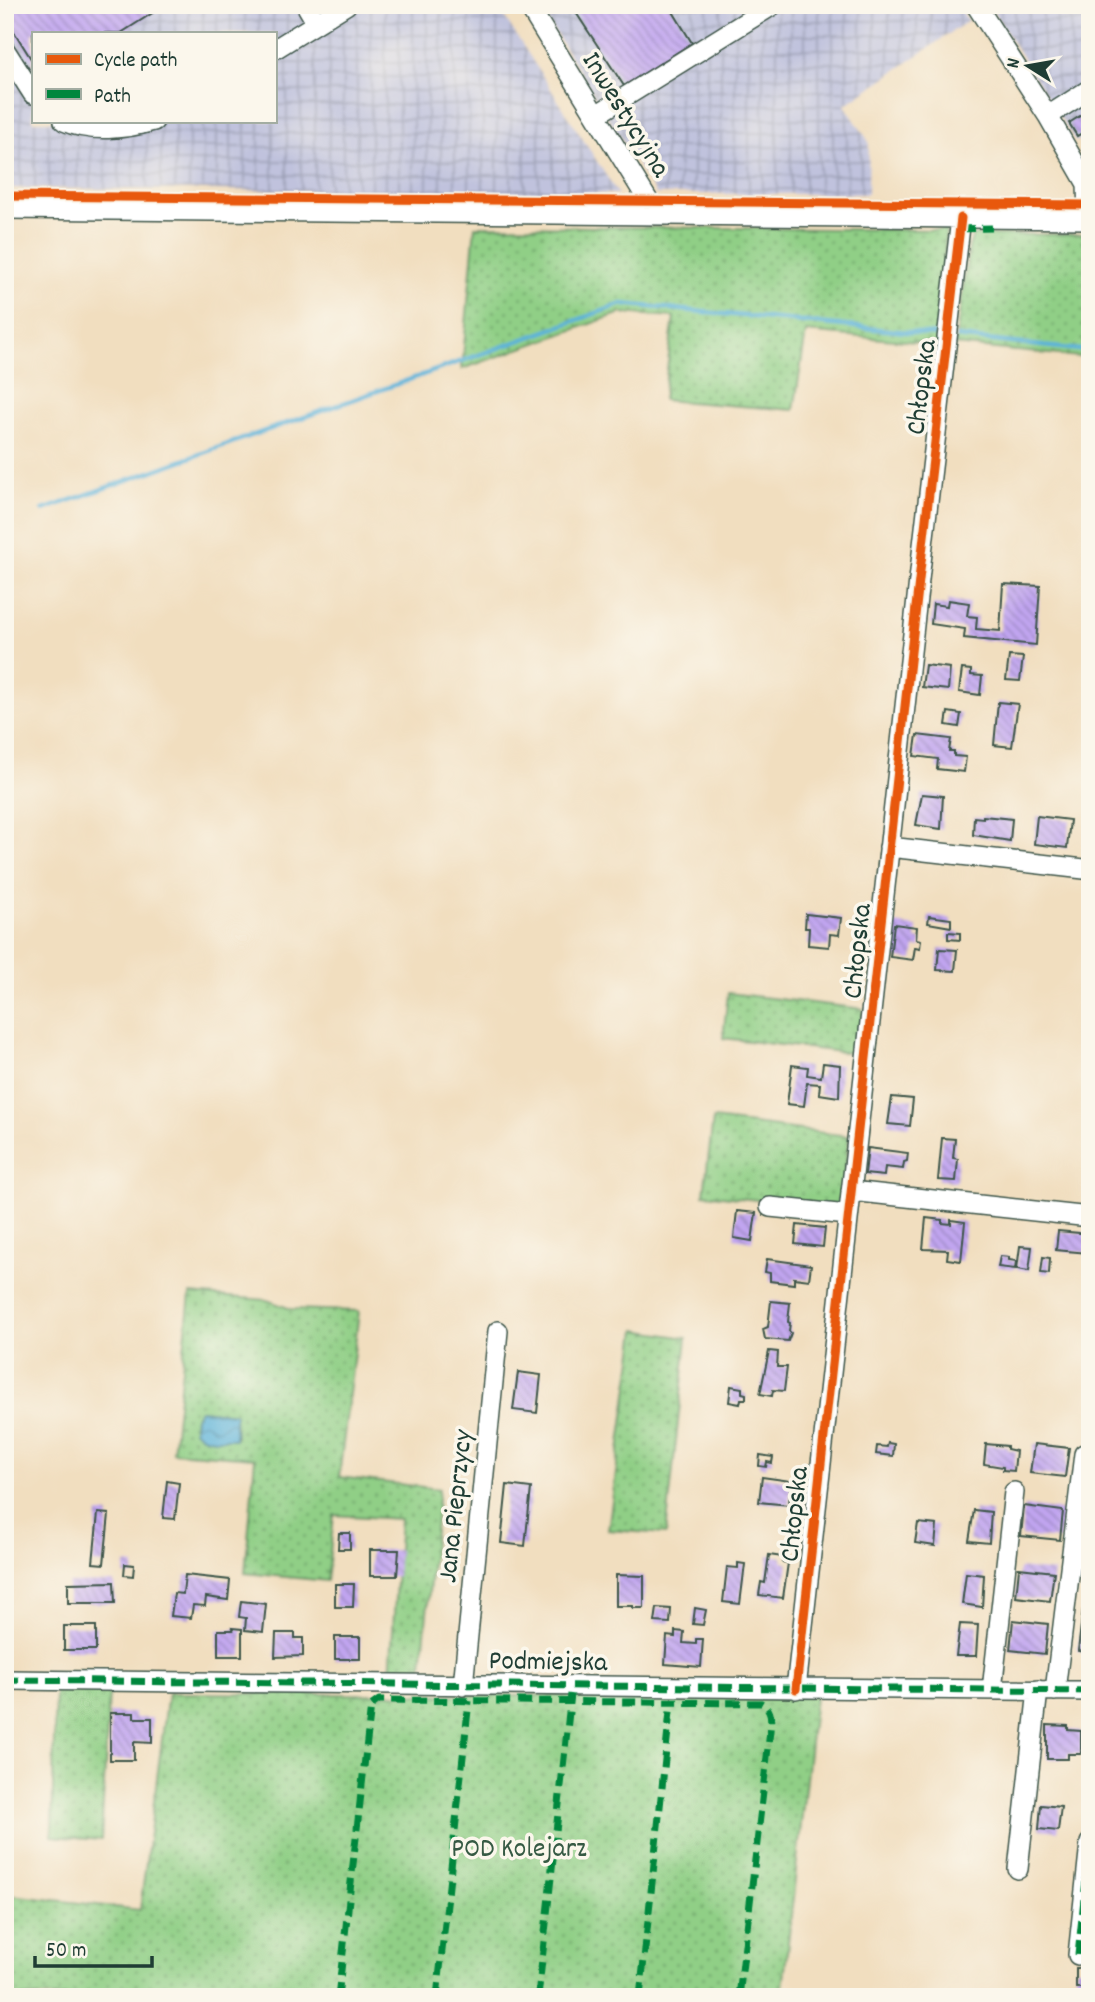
<svg xmlns="http://www.w3.org/2000/svg" width="1095" height="2002" font-family="Dekko,sans-serif">
<defs>
<pattern id="industrial-grid" width="8" height="8" patternUnits="userSpaceOnUse" patternTransform="scale(1.75)"><rect width="8" height="8" fill="#c0c2dd"/><path d="M0 4h8M4 0v8" fill="none" stroke="#9b9fb4"/></pattern>
<pattern id="green-dots" width="8" height="8" patternUnits="userSpaceOnUse" patternTransform="scale(1.75)"><rect width="8" height="8" fill="#90cf86"/><path d="M2 2h.1M6 6h.1" fill="none" stroke="#75a96e" stroke-width="1.8" stroke-linecap="round"/></pattern>
<pattern id="water-waves" width="16" height="10" patternUnits="userSpaceOnUse" patternTransform="scale(1.75)"><rect width="16" height="10" fill="#5cb2d9"/><path d="M0 5q4-4 8 0t8 0" fill="none" stroke="#4b92b1"/></pattern>
<pattern id="building-back-hatch" width="6" height="6" patternUnits="userSpaceOnUse" patternTransform="scale(1.75)"><rect width="6" height="6" fill="#c1a5f0"/><path d="M-1 5l2 2M0 0l6 6M5-1l2 2" fill="none" stroke="#9c88c3"/></pattern>
</defs>
<rect width="100%" height="100%" fill="#fbf7ec"/>
<filter id="ink" filterUnits="userSpaceOnUse"><feTurbulence type="fractalNoise" baseFrequency=".0143" numOctaves="2"/><feDisplacementMap in="SourceGraphic" scale="14" xChannelSelector="R" yChannelSelector="G"/><feConvolveMatrix kernelMatrix="1 2 1 2 8 2 1 2 1" color-interpolation-filters="sRGB"/></filter>
<filter id="wash" filterUnits="userSpaceOnUse"><feTurbulence type="fractalNoise" baseFrequency=".00686" numOctaves="4" result="noise"/><feDisplacementMap in="SourceGraphic" scale="28" xChannelSelector="R" yChannelSelector="G"/><feGaussianBlur stdDeviation="1.57" result="paint"/><feColorMatrix in="noise" values="0 0 0 0 0 0 0 0 0 0 0 0 0 0 0 0 0 1.4 0 .05"/><feComposite in="paint" operator="in"/></filter>
<g filter="url(#wash)">
<rect width="100%" height="100%" fill="#f1debf"/>
<path fill="url(#industrial-grid)" fill-rule="evenodd" d="M5,5h492l121,189 -613,-6zM33,33h242v88h-242z
M538,5h420l10,16 -123,84 24,37 -1,52h-212z
M989,5h101v128l-14,9z"/>
<path fill="url(#green-dots)" stroke="#58865d" stroke-width="2" fill-rule="evenodd" d="M475,226l471,4 -8,114 -132,-12 -12,78 -131,-10 11,-83 -53,-4 -159,56z
M1090,234v124l-135,-13 14,-98 4,-12z
M728,993l135,16 -5,45 -135,-16z
M713,1119l136,17 -8,73 -137,-15z
M190,1294l77,6 24,9 68,2 -20,166 100,12 -18,187h-31l10,-157 -66,-4 -7,66 -82,-8 10,-115 -82,-6zM200,1410l35,4 1,23c-14,1 -32,4 -42,-7l1,-13z
M636,1330l51,8 -21,196 -58,-4z
M55,1691l54,1 -8,148 -49,-4z
M168,1693l647,4 -33,300h-777v-99l6,-3 129,15z"/>
<path fill="url(#water-waves)" stroke="#3e7886" stroke-width="2" d="M200,1410l35,4v25c-13,0 -32,2 -41,-9l1,-13z"/>
<g fill="none" stroke-linecap="round" stroke-linejoin="round">
<path stroke="#5cb2d9" stroke-width="4.5" d="M957,337l133,14
M43,510l579,-206 316,31"/>
</g>
<g id="blocks">
<path fill="url(#building-back-hatch)" d="M5,5h160l-44,28h-88v29l-28,-45z
M571,5h98l23,38 -68,43z
M1088,111l2,17 -13,8 -8,-13z
M1003,584l37,2 -4,59 -72,-7 1,-9 -34,-5 2,-20 14,2 1,-6 21,3 -2,13 10,1 -1,12 24,2z
M1009,656l14,1 -3,24 -14,-1z
M925,665l25,3 -2,22 -26,-3z
M962,669l9,1v5l11,1 -2,19 -21,-3z
M998,702l20,2 -6,43 -18,-2z
M948,712l13,2 -2,13 -13,-2z
M917,735l34,4 -2,12h5v5l12,1 -2,15 -27,-3 1,-10 -24,-3z
M922,794l21,2 -2,33 -25,-4z
M983,816l29,3 -2,22 -37,-6 1,-18 9,1z
M1037,816l33,4 -3,28 -33,-4z
M806,914l35,4 -2,17 -9,-1 -1,13 -21,-2 1,-17h-4z
M929,916l22,3v8l-23,-4z
M894,924l23,3 -1,12 5,1 -1,8 -5,-1 -2,13 -23,-3z
M948,932l12,1v7l-12,-1z
M939,949l18,1 -2,21 -18,-1z
M823,1063l17,2 -1,32 -20,-3 1,-10 -13,-1 -3,23 -17,-2 5,-39 16,2 -1,8 14,2z
M892,1097l21,2 -3,27 -22,-2z
M942,1138l13,1 -2,19 5,1 -2,22 -18,-1z
M868,1148l40,5 -1,8 -3,1 -1,7 -18,-2 -1,9 -19,-2z
M737,1211l19,2 -4,28 -18,-3z
M926,1218l16,2v3l9,1v-4l14,2 -4,39 -14,-2 1,-9 -25,-1z
M797,1225l28,3 -2,19 -28,-3z
M1058,1231l32,3 -2,19 -32,-3z
M1020,1246l12,1 -3,24 -12,-2z
M1000,1256l9,1v3l7,1 -1,8 -17,-2z
M1043,1257l7,1 -1,16 -8,-1z
M767,1259l44,6 -2,15 -15,-2v6l-24,-3v-8l-5,-1z
M771,1301l19,2 -2,19 2,1 -1,8 2,2 -3,8 -23,-2 -2,-10 5,-2z
M769,1351l9,1 -1,15h10l-3,24 -11,-1 -1,6 -12,-2z
M518,1372l23,3 -4,38 -24,-3z
M731,1386l11,2v5l4,1v5h-5l-1,5 -11,-2z
M888,1443l6,1 -1,12 -17,-2 1,-8 10,1z
M986,1444l21,2v3l9,2 -2,20 -11,-1v-3l-19,-3z
M1034,1444l35,4 -4,29 -35,-4z
M760,1455l13,2 -1,6 -5,-1 -1,5 -7,-1z
M762,1477l29,4 -2,24 -30,-3z
M167,1481l12,2 -4,36 -12,-1z
M507,1485l24,3 -6,58 -24,-3z
M1024,1506l39,5 -3,29 -39,-4z
M974,1510l17,2 -2,31 -20,-2z
M98,1513l11,1 -5,50 -11,-1z
M918,1523l19,2 -2,21 -20,-3z
M339,1533h11v16h-12z
M370,1550h29l-2,26h-27z
M769,1555l14,2 -1,5 6,1 -5,35 -24,-3 2,-13 4,1z
M1088,1557l2,1v26h-5z
M738,1563l7,1 -5,40 -17,-2 4,-35 11,1z
M125,1564l9,1 -1,11 -9,-1z
M1019,1568l35,4 -4,29 -34,-4z
M966,1573l18,2 -2,32 -20,-3z
M185,1575l45,5 -2,20 -22,-3 -1,9 -12,-1 -2,13 -20,-2 3,-23 9,1z
M616,1575l28,1v32h-11v-2h-17z
M114,1582l1,21h-47v-20z
M335,1584h19l-1,23h-18z
M241,1601l25,3 -3,28 -18,-2 1,-12 -7,-1z
M657,1608l14,1 -1,14 -15,-1z
M695,1608l11,2 -3,15 -10,-1z
M1083,1609l7,1v43l-12,-2z
M1013,1620l35,4 -3,30 -35,-4z
M960,1624l18,1 -2,31h-20z
M64,1626h32v24h-32z
M232,1628l10,1v27h-24v-26h15z
M675,1631l9,1 -1,11 13,1v-5h7l-2,28 -36,-3 2,-28 8,1z
M276,1633h19v5h8v18l-28,1z
M335,1637h25v22h-25z
M110,1713h24v5h18v25l-18,-1v18h-24z
M1047,1725l21,1v4l13,1v23h-13v5h-21z
M1041,1805l20,2 -3,24 -19,-2z
M1076,1968h14v20h-14z"/>
</g>
</g>
<g filter="url(#ink)">
<use href="#blocks" fill-opacity="0" stroke="#3e5549" stroke-width="2"/>
<g fill="none" stroke-linecap="round" stroke-linejoin="round">
<defs>
<path id="minor" d="M306,5l10,17
M528,5l129,210
M976,5l72,111 39,68 1,35
M275,49l71,-44
M5,50l28,44
M596,115l177,-110
M1048,116l42,-27
M64,121c26,12 63,8 90,0
M5,209l1085,10
M889,847l195,22
M851,1191l239,26
M770,1207l78,8
M5,1680l1085,11
M463,1686l35,-355
M796,1689l124,-1118 41,-353
M992,1690l22,-198
M1055,1691l29,-237
M1018,1869l20,-179
M1078,1955l12,-112"/>
</defs>
<use href="#minor" stroke="#3e5549" stroke-width="22"/>
<use href="#minor" stroke="#fff" stroke-width="19"/>
<path stroke="#00873e" stroke-width="7" stroke-dasharray="14 7" stroke-linecap="butt" d="M960,229l32,-1
M5,1680l1085,11
M1078,1955l12,-112
M338,1997l32,-283 1,-8 8,-6 382,3c12,6 10,17 9,28l-31,266
M437,1997l32,-296
M538,1997l33,-303
M640,1997l31,-295"/>
<defs>
<path id="cycleway" d="M5,196l1085,9
M796,1689l124,-1118 41,-353"/>
</defs>
<use href="#cycleway" stroke="#fbf7ec" stroke-width="13"/>
<use href="#cycleway" stroke="#e8590c" stroke-width="9"/>
</g>
</g>
<g text-anchor="middle" stroke-width="7" stroke-linejoin="round" paint-order="stroke">
<g font-size="28" fill="#1f3d34" stroke="#fbf7ec">
<text transform="translate(628 113) rotate(58)" y="10">Inwestycyjna</text>
<text transform="translate(919 387) rotate(-83)" y="10">Chłopska</text>
<text transform="translate(855 951) rotate(-84)" y="10">Chłopska</text>
<text transform="translate(453 1506) rotate(-84)" y="10">Jana Pieprzycy</text>
<text transform="translate(792 1514) rotate(-84)" y="10">Chłopska</text>
<text transform="translate(548 1659) rotate(1)" y="10">Podmiejska</text>
</g>
<g font-size="28" fill="#365a44" stroke="#fbf7ec">
<text x="519" y="1856">POD Kolejarz</text>
</g>
</g>
<rect width="1095" height="2002" fill="none" stroke="#fbf7ec" stroke-width="28"/>
<rect x="32" y="32" width="245" height="91" fill="#fbf7ec" stroke="#a3ada2" stroke-width="2"/>
<rect x="46" y="54" width="35" height="10" fill="#e8590c" stroke="#a3ada2" stroke-width="2"/>
<text x="94" y="66" font-size="21" fill="#1f3d34">Cycle path</text>
<rect x="46" y="89" width="35" height="10" fill="#00873e" stroke="#a3ada2" stroke-width="2"/>
<text x="94" y="102" font-size="21" fill="#1f3d34">Path</text>
<g transform="translate(1028 66) rotate(281)" stroke="#fbf7ec" stroke-width="5" paint-order="stroke">
<path d="M0-5L12 26L0 18L-12 26Z" fill="#1f3d34"/>
<text y="-10" font-size="19" font-weight="bold" text-anchor="middle" fill="#1f3d34">N</text>
</g>
<path d="M35 1956v10h117v-10" fill="none" stroke="#1f3d34" stroke-width="3.5"/>
<text x="46" y="1956" font-size="21" fill="#1f3d34" stroke="#fbf7ec" stroke-width="5" paint-order="stroke">50 m</text>
</svg>
